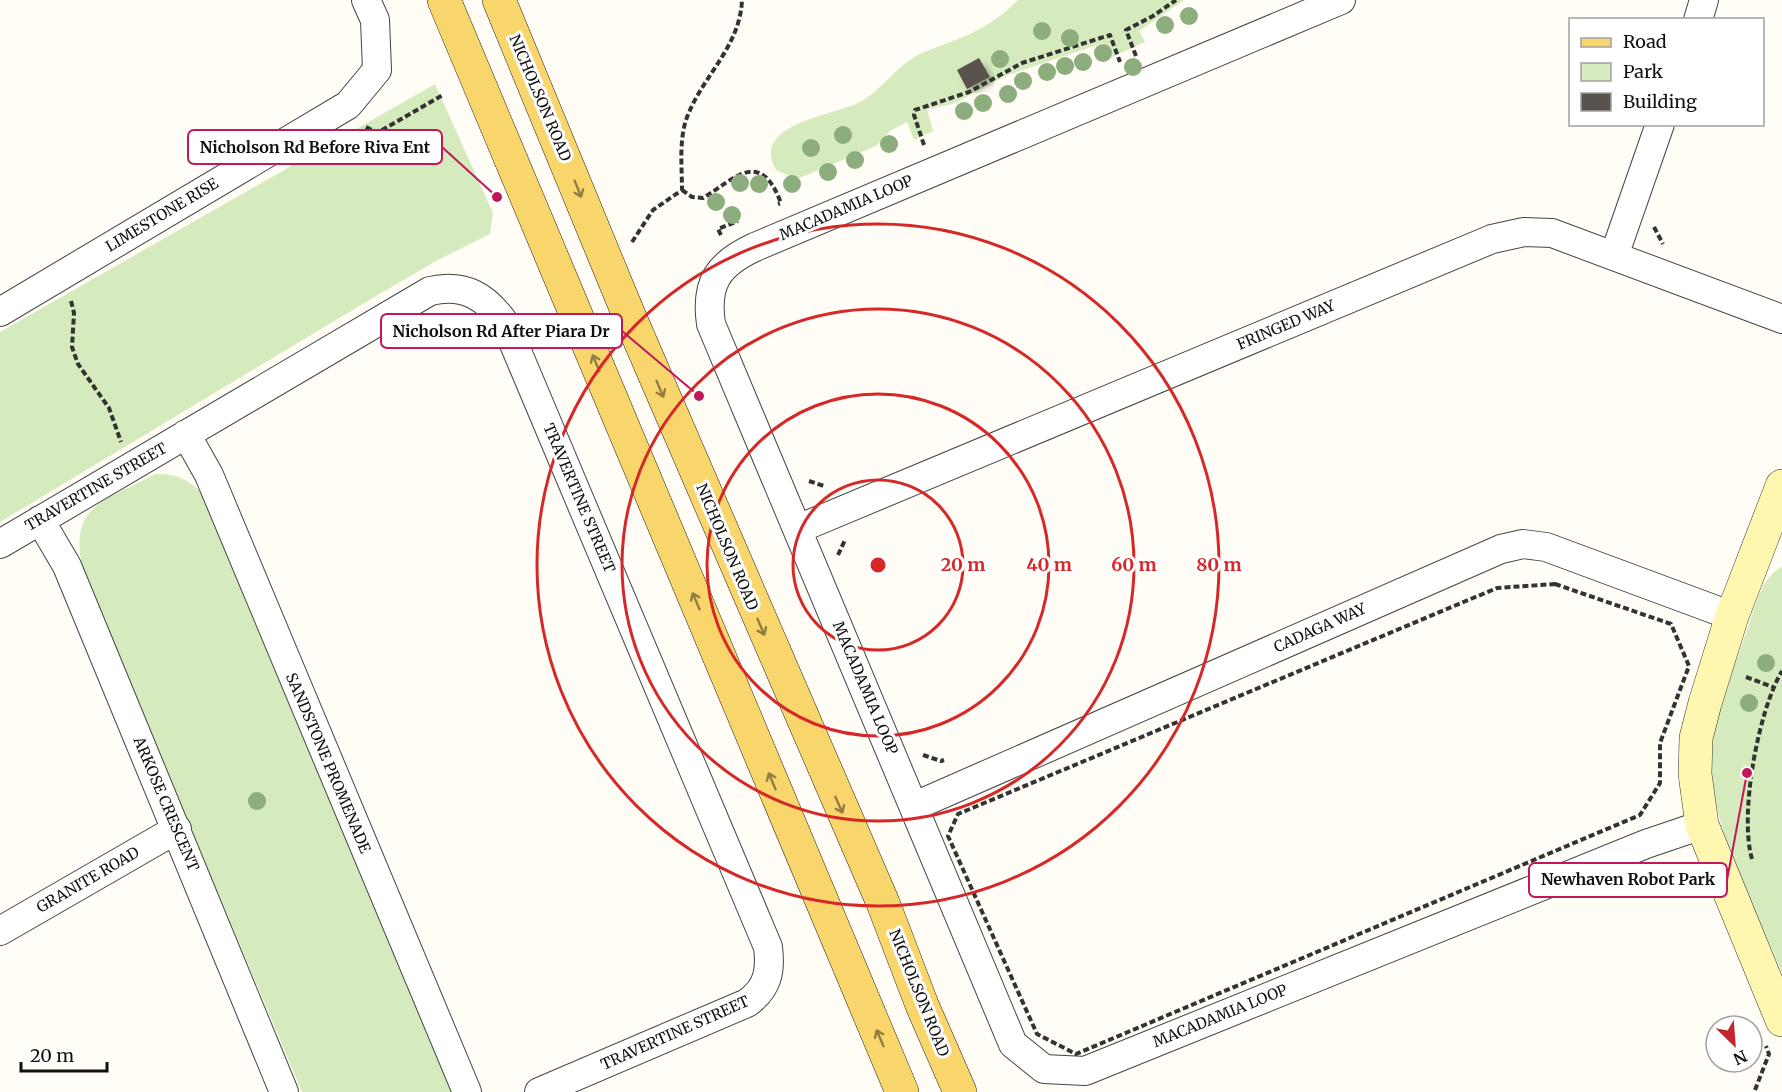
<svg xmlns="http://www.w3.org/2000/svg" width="1782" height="1092" font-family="Merriweather,serif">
<defs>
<filter id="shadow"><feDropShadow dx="5.5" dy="5.5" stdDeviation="3" flood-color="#0004"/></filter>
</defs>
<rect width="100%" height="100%" fill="#fffdf5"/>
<path fill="#d5ebbd" d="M1018,0h166l-45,31 6,11 -35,16 -7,-15 -95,32 -55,29 -26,5 6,22 -19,9 -7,-18 -17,9 -14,15 -74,31 -8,1 -18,-8c-27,-46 59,-55 82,-67 20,-10 32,-28 49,-41 14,-10 30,-15 46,-21 24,-9 47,-22 65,-41z
M435,84l58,129 -3,21 -54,27 -65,38 -371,223v-190z
M155,474c20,-1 33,5 47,19l251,599h-151l-219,-520c-15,-69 20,-69 72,-98z
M1782,567v406c-25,-64 -72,-142 -70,-212 1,-45 19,-86 34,-128 8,-21 14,-56 36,-66z"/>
<path fill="#5a524d" filter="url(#shadow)" d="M979,58l11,19 -23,12 -10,-19z"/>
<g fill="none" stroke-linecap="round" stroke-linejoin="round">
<defs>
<path id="street" d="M1341,0l-586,247c-37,17 -50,36 -44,77l302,720 31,25 41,2 561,-227 56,-19
M1698,20l6,-20
M1614,256l46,-132
M0,312l348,-207 29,-35 -2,-50 -9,-20
M186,434l23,41 258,617
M40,520l27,46 217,526
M798,529l694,-290 32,-7 28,1 230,86
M0,544l430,-253c34,-8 56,5 76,34l262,622c3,24 0,41 -21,56l-208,89
M915,806l586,-257 22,-5 23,3 186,69
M0,931l177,-102"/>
<path id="secondary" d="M1782,486l-50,130 -27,87 -9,35 -1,36 7,51 80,195"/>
<path id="primary" d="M444,0l458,1092
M499,0l129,313 255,590 39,102 38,87"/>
</defs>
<use href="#street" stroke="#444" stroke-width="30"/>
<use href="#secondary" stroke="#333" stroke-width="34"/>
<use href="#primary" stroke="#222" stroke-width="34"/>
<path stroke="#333" stroke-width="4" stroke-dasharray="6 3" stroke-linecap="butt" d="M1136,56l-10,-26 27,-14 23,-16
M366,127l11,6 66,-38
M924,145l-10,-30 1,-5 54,-18 53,-29 88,-28 10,27
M682,190l10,7 11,1c33,-20 57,-50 78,5l-3,1
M1654,227l9,17
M721,235l-3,-6 20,-8
M632,242l21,-32 29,-20c0,-22 -3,-48 4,-70 15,-43 54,-72 56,-120
M71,301l3,12 -2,34 6,17 31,44 12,34
M809,481l15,5
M838,555l7,-15
M1555,584l116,40 18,42 -29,77v40l-20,32 -564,239 -39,-20 -89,-198 10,-22 539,-226z
M1746,677l27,10
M923,755l18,6 3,-1
M1752,859c-13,-44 6,-148 30,-188
M1666,868l24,10
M1755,1090l14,-36 -3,-8"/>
<use href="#street" stroke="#fff" stroke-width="28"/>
<use href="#secondary" stroke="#fff6b0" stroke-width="33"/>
<use href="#primary" stroke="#f9d66b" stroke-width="33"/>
</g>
<g fill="#8dad7f">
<circle cx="1189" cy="16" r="9"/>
<circle cx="1165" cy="25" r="9"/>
<circle cx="1042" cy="31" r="9"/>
<circle cx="1070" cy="38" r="9"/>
<circle cx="1103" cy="53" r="9"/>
<circle cx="1000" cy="59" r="9"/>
<circle cx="1083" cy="62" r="9"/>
<circle cx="1065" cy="66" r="9"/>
<circle cx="1133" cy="67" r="9"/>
<circle cx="1047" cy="72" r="9"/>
<circle cx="1023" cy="81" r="9"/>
<circle cx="1008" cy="94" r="9"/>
<circle cx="983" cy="103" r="9"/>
<circle cx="964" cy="111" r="9"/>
<circle cx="843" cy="135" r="9"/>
<circle cx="889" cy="144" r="9"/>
<circle cx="811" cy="148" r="9"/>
<circle cx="855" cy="160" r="9"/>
<circle cx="828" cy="172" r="9"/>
<circle cx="740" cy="183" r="9"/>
<circle cx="759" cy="184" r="9"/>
<circle cx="792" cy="184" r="9"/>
<circle cx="716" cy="202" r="9"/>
<circle cx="732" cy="215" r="9"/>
<circle cx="1766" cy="663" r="9"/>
<circle cx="1749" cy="703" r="9"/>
<circle cx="257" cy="801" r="9"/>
</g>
<defs><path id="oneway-shaft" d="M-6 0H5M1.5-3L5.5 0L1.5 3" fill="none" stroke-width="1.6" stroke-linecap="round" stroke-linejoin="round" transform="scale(1.5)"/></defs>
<g stroke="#917d42">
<use href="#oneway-shaft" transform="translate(578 189) rotate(68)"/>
<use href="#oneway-shaft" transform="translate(596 363) rotate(-113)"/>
<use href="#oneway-shaft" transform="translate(660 389) rotate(67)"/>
<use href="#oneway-shaft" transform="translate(696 601) rotate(-113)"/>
<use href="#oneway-shaft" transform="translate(761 627) rotate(67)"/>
<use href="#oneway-shaft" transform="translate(772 781) rotate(-113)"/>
<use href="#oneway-shaft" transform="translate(839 805) rotate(66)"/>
<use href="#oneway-shaft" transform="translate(880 1038) rotate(-113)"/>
</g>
<g fill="none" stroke="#d62828" stroke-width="3">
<circle cx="878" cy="565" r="85"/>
<circle cx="878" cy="565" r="171"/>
<circle cx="878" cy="565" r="256"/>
<circle cx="878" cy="565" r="341"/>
</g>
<g text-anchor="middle" stroke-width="6" stroke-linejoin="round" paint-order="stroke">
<g font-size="15" fill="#111" stroke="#fff">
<text transform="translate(540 98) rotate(67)" y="5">NICHOLSON ROAD</text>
<text transform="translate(846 208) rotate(-23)" y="5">MACADAMIA LOOP</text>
<text transform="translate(162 215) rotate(-31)" y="5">LIMESTONE RISE</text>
<text transform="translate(1286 325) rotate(-23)" y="5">FRINGED WAY</text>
<text transform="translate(96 487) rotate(-30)" y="5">TRAVERTINE STREET</text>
<text transform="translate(579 498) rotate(67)" y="5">TRAVERTINE STREET</text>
<text transform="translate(727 547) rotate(67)" y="5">NICHOLSON ROAD</text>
<text transform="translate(1320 628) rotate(-24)" y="5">CADAGA WAY</text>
<text transform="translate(865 688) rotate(67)" y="5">MACADAMIA LOOP</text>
<text transform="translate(328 763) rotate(67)" y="5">SANDSTONE PROMENADE</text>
<text transform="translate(166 804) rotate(67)" y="5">ARKOSE CRESCENT</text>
<text transform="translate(88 880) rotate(-30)" y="5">GRANITE ROAD</text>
<text transform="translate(919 993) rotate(68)" y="5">NICHOLSON ROAD</text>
<text transform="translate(1220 1016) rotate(-22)" y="5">MACADAMIA LOOP</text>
<text transform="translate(675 1033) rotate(-24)" y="5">TRAVERTINE STREET</text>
</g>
</g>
<circle cx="878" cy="565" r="9" fill="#d62828" stroke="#fff" stroke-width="3"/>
<g font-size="18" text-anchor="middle" font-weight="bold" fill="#d62828" stroke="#fff" stroke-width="6" stroke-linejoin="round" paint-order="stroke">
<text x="963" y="571">20 m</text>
<text x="1049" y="571">40 m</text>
<text x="1134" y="571">60 m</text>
<text x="1219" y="571">80 m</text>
</g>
<path fill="none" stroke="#c2185b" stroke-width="2" d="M497 197L442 147M699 396L622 331M1747 773L1727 880"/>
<g fill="#c2185b" stroke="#fff" stroke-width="2">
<circle cx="497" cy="197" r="6"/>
<circle cx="699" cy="396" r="6"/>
<circle cx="1747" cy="773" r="6"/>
</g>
<g fill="#fff" stroke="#c2185b" stroke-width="2">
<rect x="188" y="130" width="254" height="34" rx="6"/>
<rect x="381" y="314" width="241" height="34" rx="6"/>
<rect x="1529" y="863" width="198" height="34" rx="6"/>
</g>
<g font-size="16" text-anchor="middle" font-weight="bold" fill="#111">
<text x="315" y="153">Nicholson Rd Before Riva Ent</text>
<text x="501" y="337">Nicholson Rd After Piara Dr</text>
<text x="1628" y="885">Newhaven Robot Park</text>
</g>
<rect x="1569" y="18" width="195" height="108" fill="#ffffff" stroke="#a0a0a0" stroke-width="1.5"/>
<rect x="1581" y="38" width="30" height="9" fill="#f9d66b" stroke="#a0a0a0" stroke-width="1.5"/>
<text x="1623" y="48" font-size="18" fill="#111111">Road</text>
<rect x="1581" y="63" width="30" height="18" fill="#d5ebbd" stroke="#a0a0a0" stroke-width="1.5"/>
<text x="1623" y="78" font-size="18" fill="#111111">Park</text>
<rect x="1581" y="93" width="30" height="18" fill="#5a524d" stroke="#a0a0a0" stroke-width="1.5"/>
<text x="1623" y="108" font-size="18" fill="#111111">Building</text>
<g transform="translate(1734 1044) rotate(155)"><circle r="28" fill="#ffffff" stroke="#a0a0a0" stroke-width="1.5"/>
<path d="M0-4.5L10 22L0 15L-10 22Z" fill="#c4262e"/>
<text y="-9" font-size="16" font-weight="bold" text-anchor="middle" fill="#111111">N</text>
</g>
<path d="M21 1062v9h86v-9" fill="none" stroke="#111111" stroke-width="3"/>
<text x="30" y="1062" font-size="18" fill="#111111" stroke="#ffffff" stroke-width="4.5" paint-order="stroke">20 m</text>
</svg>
